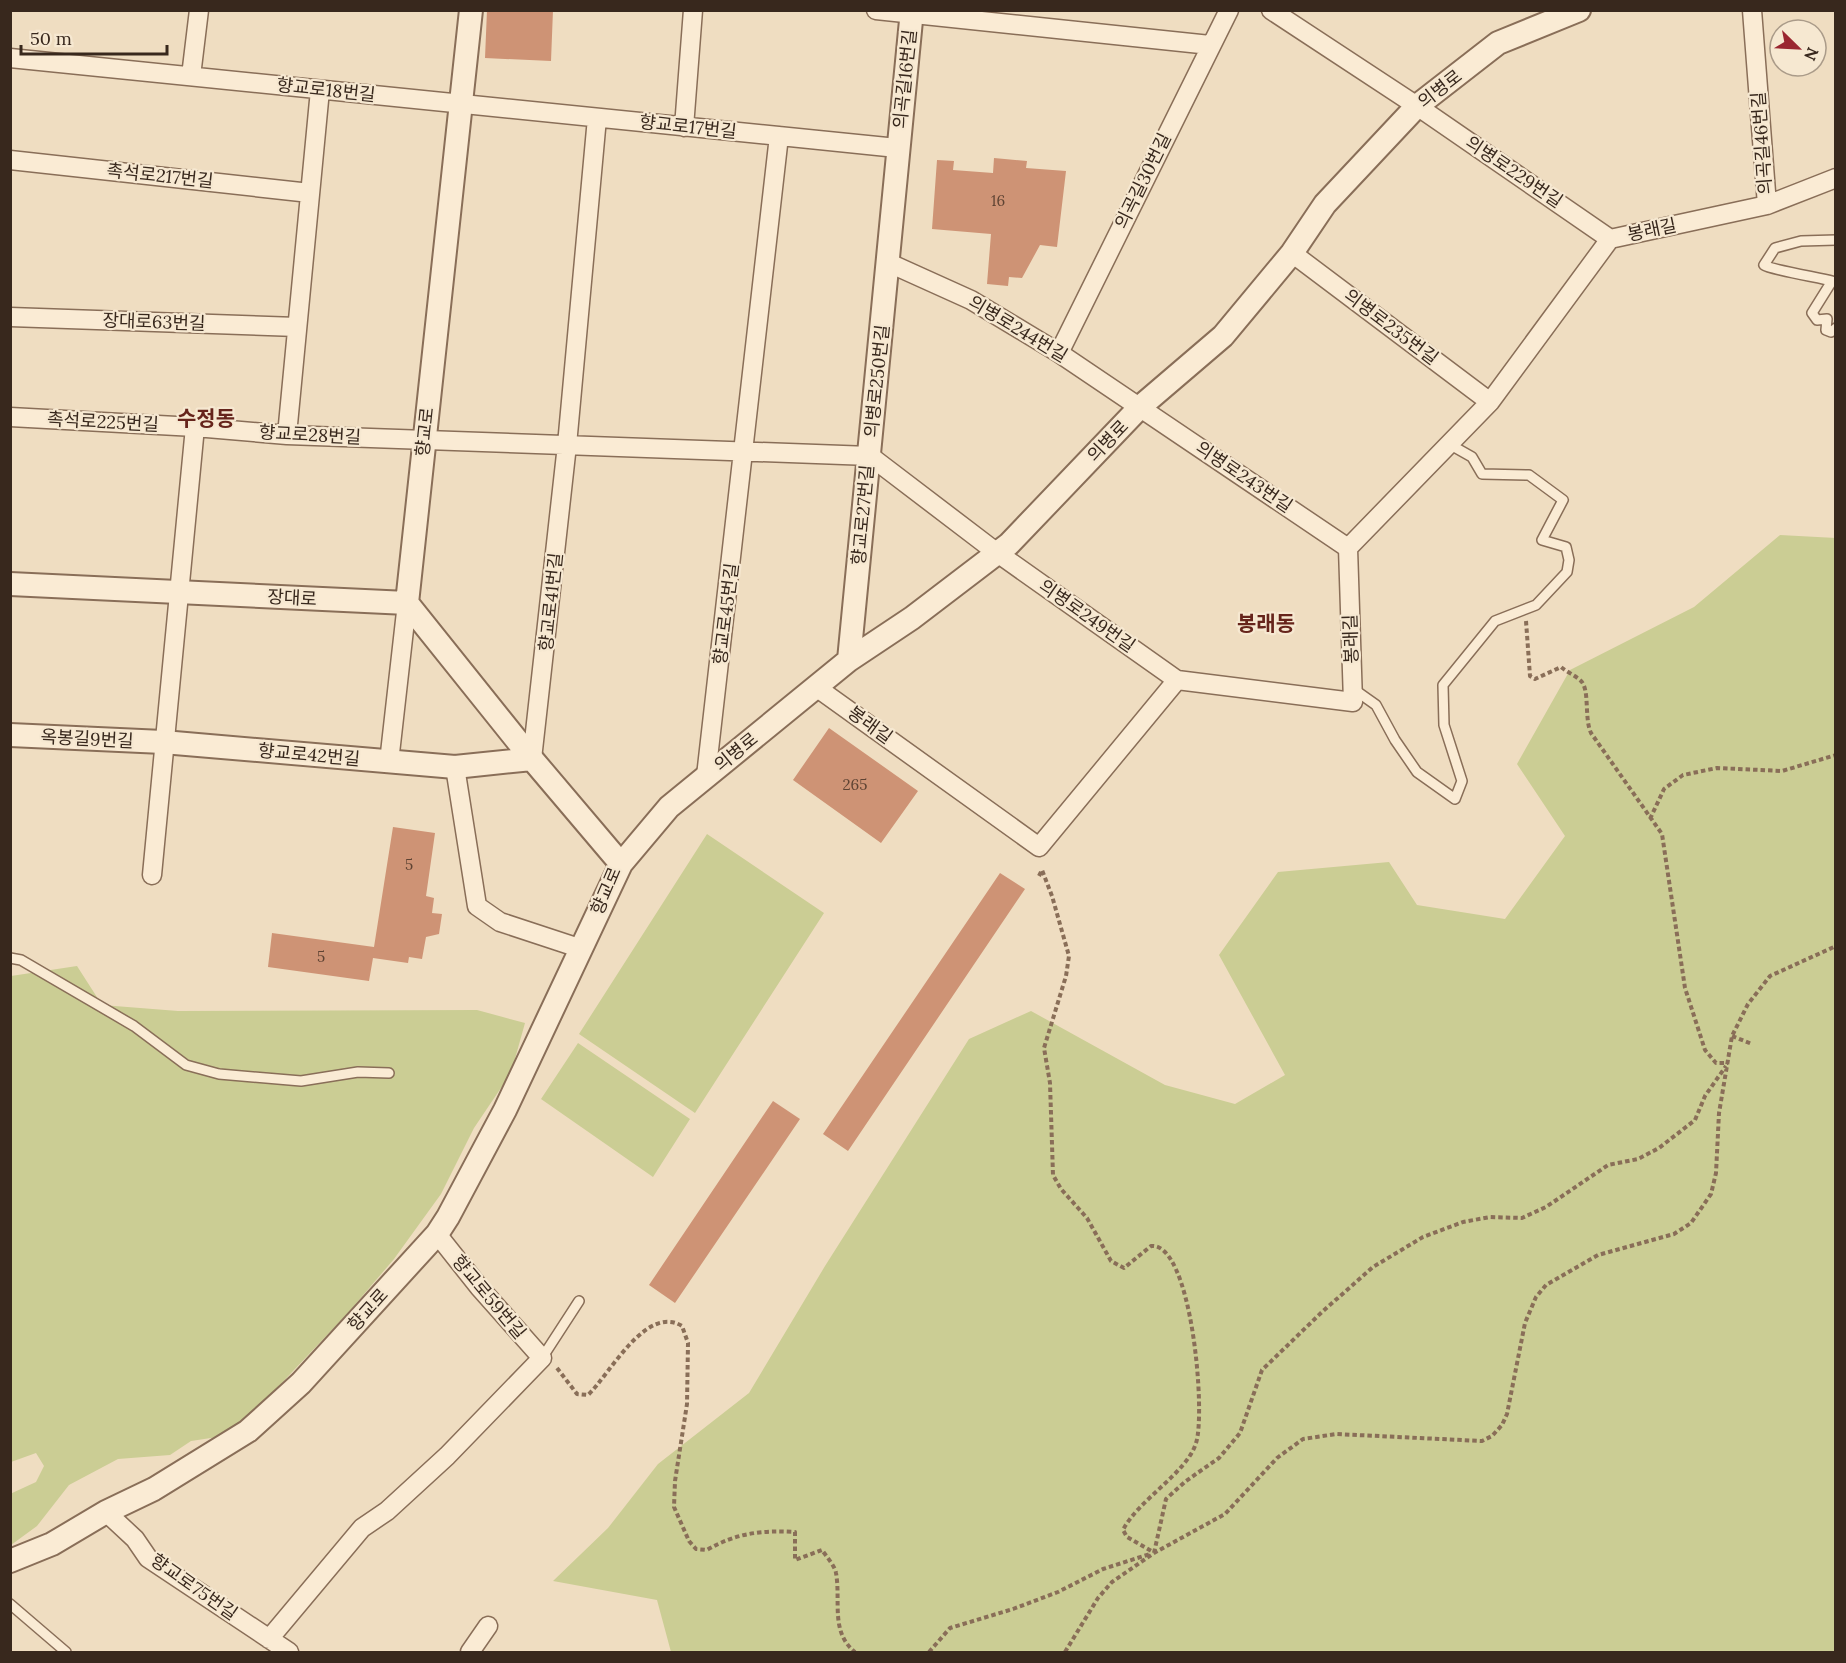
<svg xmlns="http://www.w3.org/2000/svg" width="1846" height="1663" font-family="Lora,'Noto Sans KR',serif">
<rect width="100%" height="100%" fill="#efddc1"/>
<path fill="#cbcd94" d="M1780,535l56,3 -1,1114h-1164l-14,-52 -104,-19 55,-53 50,-64 91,-71 76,-127 144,-227 62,-28 134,74 70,19 50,-29 -66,-120 59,-83 111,-10 28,43 88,14 60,-83 -48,-72 53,-94 124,-63z
M707,834l117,79 -129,200 -116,-79z
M77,966l25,39 76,6 299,-1 48,13 -14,50 -37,55 -33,66 -47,65 -47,55 -89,94 -34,28 -33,5 -21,14 -52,4 -49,26 -32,41 -26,19 -1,-51 26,-12 8,-16 -8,-13 -25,9v-486z
M578,1043l112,76 -37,58 -112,-78z"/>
<path fill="#ce9375" d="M487,10h66l-2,51 -66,-3z
M994,158l33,3 -1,7 40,3 -9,76 -17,-2 -18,33 -13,-1 -1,9 -21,-2 4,-50 -59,-5 5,-69 17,1 -1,9 40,3z
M829,728l89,63 -37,52 -88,-63z
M393,827l42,6 -9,63 8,2 -2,15 10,1 -3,20 -13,3 -4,22 -13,-2 -1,6 -35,-5 -4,23 -101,-14 4,-34 102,14z
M1000,873l25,16 -177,262 -25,-17z
M773,1101l27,18 -125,184 -26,-18z"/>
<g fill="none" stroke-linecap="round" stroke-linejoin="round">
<defs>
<path id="service" d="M1836,240l-35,1 -26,7 -11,17c4,4 57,13 68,16l-20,32 5,7 10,-1 -1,11 5,2 5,-4
M1352,688l24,17 19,35 22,32 38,27 7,-18 -18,-56 -1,-40 52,-64 41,-16 31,-33 2,-12 -3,-13 -24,-7 21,-40 -34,-25 -47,-1 -10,-17 -23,-13
M10,958l11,2 113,66 52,39 33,9 82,7 57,-9 31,1
M542,1358l37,-57
M10,1604l56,48"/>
<path id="minor" d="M876,10l334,35
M1271,10l146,96 193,133
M1752,10l15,195
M10,58l887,90
M191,76l8,-66
M684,127l9,-117
M10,160l300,33
M1292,253l198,149
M889,263l82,37 88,53 289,195
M10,317l287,10
M1059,353l170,-343
M10,417l185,10 92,8 583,21 126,96 181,128 176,22 -5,-154 142,-146 120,-163 157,-34 69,-27
M287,435l33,-345
M816,687l223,160 138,-167
M532,759l35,-314 30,-327
M389,762l18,-159
M455,767l22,139 23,16 79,26
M706,776l73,-640
M152,875l43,-448
M106,1512l29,27 13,19 141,94
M269,1639l93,-111 25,-17 60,-55 95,-98 -63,-71 -42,-53
M470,1652l18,-26"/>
<path id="tertiary" d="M10,584l397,19
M849,660l63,-650
M10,735l153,7 292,25 77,-8
M621,864l48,-57 180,-147 63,-42 97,-74 131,-137 83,-71 69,-83 33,-49 92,-98 81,-63 81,-33
M10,1561l42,-17 54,-32 48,-23 94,-58 53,-48 136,-149 11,-17 57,-107 116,-246 -89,-105 -125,-156 64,-593"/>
</defs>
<use href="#service" stroke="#896e58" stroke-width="12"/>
<use href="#minor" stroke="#896e58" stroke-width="21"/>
<use href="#tertiary" stroke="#896e58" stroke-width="26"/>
<path stroke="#896e58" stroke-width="4" stroke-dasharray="4.5 3" stroke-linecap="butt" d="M1526,621l4,55 5,3 26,-12c6,5 15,9 20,14 9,9 3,37 10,52l71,101 23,154 20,62 11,13h12
M1650,819l14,-30 19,-14 34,-7 65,3 54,-16
M1039,876l3,-6 10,26 17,60 -3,20 -22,72 6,35 3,92 8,14 26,29 24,43 13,7 27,-22c41,-4 55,168 45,197 -9,30 -58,57 -73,87l4,7 26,15
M1732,1036l20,8
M557,1368l20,26 11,1c22,-21 58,-91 94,-69l6,17 -1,61 -12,77 -1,26 15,34 7,8 11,1c29,-17 55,-20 88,-18v28l27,-10c4,6 13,16 14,23 5,28 -6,59 19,79
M1154,1553l12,-54 20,-18 33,-23 21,-25 22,-63 60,-58 51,-45 50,-30 40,-15 27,-5 32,1 24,-11 62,-42 30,-6 21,-11 36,-28 10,-24 21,-30
M929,1652l21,-24 63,-19 45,-17 45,-23 47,-15
M1065,1652l33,-54 14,-16 42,-29 71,-39 52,-56 26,-19 33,-5 146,7 10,-5 10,-11 5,-11 18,-91 11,-26 10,-12 52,-30 76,-21 17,-11 20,-29 5,-21 3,-60 13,-77 16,-32 22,-28 66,-30"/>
<use href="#service" stroke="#faebd4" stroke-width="9"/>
<use href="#minor" stroke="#faebd4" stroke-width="18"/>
<use href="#tertiary" stroke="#faebd4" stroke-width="22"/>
</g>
<g text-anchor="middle" stroke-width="4.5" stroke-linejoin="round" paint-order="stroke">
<g font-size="15" fill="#5e4333">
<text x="998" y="206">16</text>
<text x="855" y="790">265</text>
<text x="409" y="870">5</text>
<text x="321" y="962">5</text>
</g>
<g font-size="18" fill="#38281d" stroke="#f6e8d1">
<text transform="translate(905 79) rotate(-84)" y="6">의곡길16번길</text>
<text transform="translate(1440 89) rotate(-38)" y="6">의병로</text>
<text transform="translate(326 90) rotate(6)" y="6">향교로18번길</text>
<text transform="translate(688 127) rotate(6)" y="6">향교로17번길</text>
<text transform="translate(1762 143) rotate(-94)" y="6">의곡길46번길</text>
<text transform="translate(1514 172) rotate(34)" y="6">의병로229번길</text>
<text transform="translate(160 176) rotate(6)" y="6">촉석로217번길</text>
<text transform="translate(1143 181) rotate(-64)" y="6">의곡길30번길</text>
<text transform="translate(1652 230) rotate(-12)" y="6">봉래길</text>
<text transform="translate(154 322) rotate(2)" y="6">장대로63번길</text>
<text transform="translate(1391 327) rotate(37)" y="6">의병로235번길</text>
<text transform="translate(1018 329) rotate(31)" y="6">의병로244번길</text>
<text transform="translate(877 381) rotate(-84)" y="6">의병로250번길</text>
<text transform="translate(103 422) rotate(3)" y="6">촉석로225번길</text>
<text transform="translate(425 432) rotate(-84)" y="6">향교로</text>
<text transform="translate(310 435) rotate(3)" y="6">향교로28번길</text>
<text transform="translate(1108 441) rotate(-46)" y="6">의병로</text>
<text transform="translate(1244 477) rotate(34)" y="6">의병로243번길</text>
<text transform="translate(863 515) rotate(-85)" y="6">향교로27번길</text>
<text transform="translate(292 598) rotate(3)" y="6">장대로</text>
<text transform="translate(551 602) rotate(-84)" y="6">향교로41번길</text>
<text transform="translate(726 614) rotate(-83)" y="6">향교로45번길</text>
<text transform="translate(1087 616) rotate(35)" y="6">의병로249번길</text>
<text transform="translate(1351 639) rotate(-92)" y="6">봉래길</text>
<text transform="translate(870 725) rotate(36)" y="6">봉래길</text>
<text transform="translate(87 739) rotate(3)" y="6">옥봉길9번길</text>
<text transform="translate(736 752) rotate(-39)" y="6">의병로</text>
<text transform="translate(309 755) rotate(5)" y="6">향교로42번길</text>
<text transform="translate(606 891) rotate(-67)" y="6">향교로</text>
<text transform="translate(489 1297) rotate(50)" y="6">향교로59번길</text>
<text transform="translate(368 1310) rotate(-48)" y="6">향교로</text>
<text transform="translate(194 1587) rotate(35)" y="6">향교로75번길</text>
</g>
<g font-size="21" font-weight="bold" fill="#66241b" stroke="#f6e8d1">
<text x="206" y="426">수정동</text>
<text x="1266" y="631">봉래동</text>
</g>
</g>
<rect width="1846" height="1663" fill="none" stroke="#38281d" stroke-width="24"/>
<g transform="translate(1798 48) rotate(114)"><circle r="28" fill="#f6e8d1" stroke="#aa9b89" stroke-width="1.5"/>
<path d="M0-4.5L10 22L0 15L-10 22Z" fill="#9a2630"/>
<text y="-9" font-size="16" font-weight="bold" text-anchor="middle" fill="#38281d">N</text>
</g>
<path d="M21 45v9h146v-9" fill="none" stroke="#38281d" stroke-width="3"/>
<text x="30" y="45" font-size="18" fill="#38281d" stroke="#f6e8d1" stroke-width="4.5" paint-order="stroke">50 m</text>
</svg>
